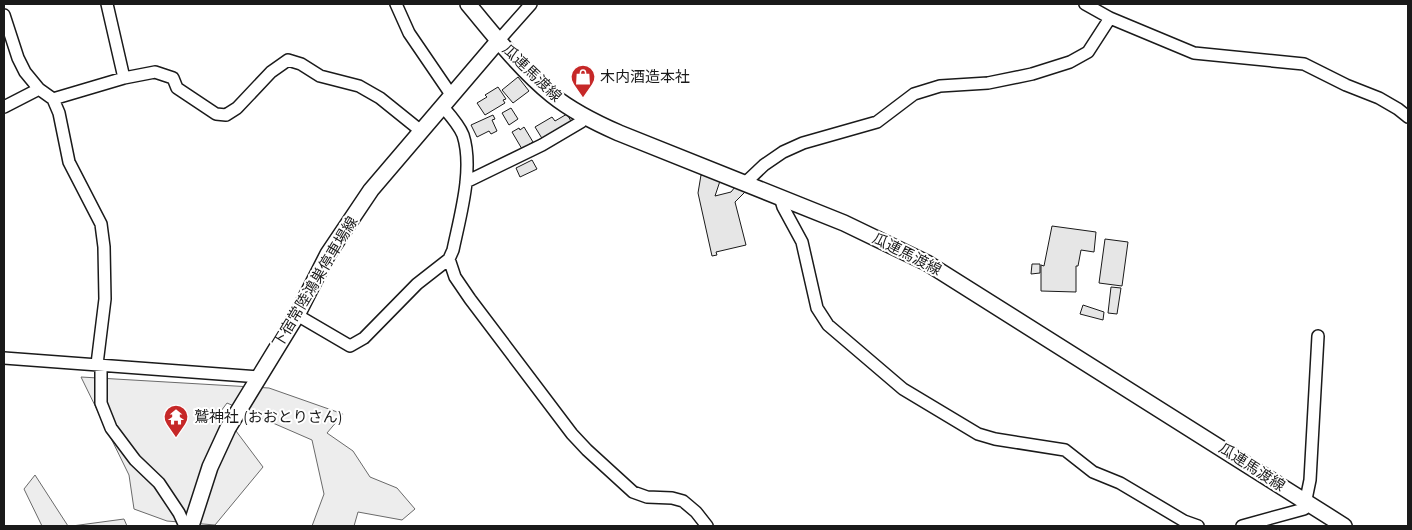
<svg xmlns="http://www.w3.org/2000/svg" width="1412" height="530" font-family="Montserrat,'Noto Sans JP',sans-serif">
<rect width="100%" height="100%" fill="#fff"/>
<path fill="#ededed" stroke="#6a6a6a" d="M81,377l188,11 74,26 -16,19 26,18 17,26 27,11 18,21 -13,11 -44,-8 -4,14h-42l12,-32 -12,-54 -85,-37 -6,8 42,56 -48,58 -48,-4 -33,-12 -5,-34z
M35,475l33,51h-26l-18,-37z
M124,519l3,7h-55z"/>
<path fill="#e6e6e6" stroke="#1a1a1a" d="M518,77l11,14 -16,12 -11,-13z
M498,87l8,12 -3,1 2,3 -20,12 -8,-12 10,-6 -2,-2z
M511,108l7,11 -9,6 -7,-12z
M567,114l5,9 -29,17 -8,-13 17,-10 3,4z
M493,115l2,4 -3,1 5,11 -6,3 -2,-3 -12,6 -6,-12z
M524,127l9,15 -11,7 -10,-17 7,-4 1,2z
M532,160l5,9 -17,8 -4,-9z
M701,175l11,2 8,4 -5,15 16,-4 4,-5 11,4 -11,11 11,43 -30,7 1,3 -5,1 -14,-63z
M1052,226l44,6 -2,20 -13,-2 -3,16h-2v26l-35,-1v-26l3,1z
M1105,239l23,3 -6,44 -23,-3z
M1032,264h8v9l-9,1z
M1111,287l10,1 -4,26 -9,-1z
M1083,305l21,7 -1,8 -23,-6z"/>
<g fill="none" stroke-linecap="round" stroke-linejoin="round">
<defs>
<path id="minor" d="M107,4l17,74
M396,4l13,29 43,63
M1085,4l25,14 84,35 110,11 42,21 33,13 19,11 10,8
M4,15l14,43 7,14 14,17 14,10 6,14 10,49 32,62 3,23 1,52 -8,65
M499,40l32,-36
M53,99l71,-21 31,-6 18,6 4,10 39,26 10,1 11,-7 34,-36 17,-12 13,4 19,12 39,10 21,12 41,33
M4,107l35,-18
M466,182l76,-37 39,-23 4,-5
M745,183l19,-18 19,-13 20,-9 74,-21 37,-28 26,-8 48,-3 44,-9 38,-12 18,-10 22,-34
M780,197l3,10 19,35 15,66 11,17 75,64 75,45 17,5 70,11 28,22 27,11 64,38 14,5
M449,259l6,18 15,22 102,135 15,16 46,42 14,5 25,1 11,3 13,11 11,14
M297,315l53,31 14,-8 53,-54 32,-25 4,-9c7,-34 21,-81 10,-115 -4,-10 -13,-20 -20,-28
M4,358l254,19
M101,364v39l10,25 24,32 24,23 20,30 6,13
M1242,526l62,-17 6,-29 8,-144"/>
<path id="major" d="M468,4c26,31 52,65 84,91 20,16 44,28 67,38l225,90 83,40 417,263
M191,526l19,-59 18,-39 69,-113 31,-61 43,-64 128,-150"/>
</defs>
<use href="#minor" stroke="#1a1a1a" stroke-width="14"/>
<use href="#major" stroke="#1a1a1a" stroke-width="18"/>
<use href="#minor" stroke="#fff" stroke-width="11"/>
<use href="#major" stroke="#fff" stroke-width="15"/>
</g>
<defs>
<symbol id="shop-pin" viewBox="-11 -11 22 30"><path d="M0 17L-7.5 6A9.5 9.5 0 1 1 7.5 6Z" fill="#c62828" stroke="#fff"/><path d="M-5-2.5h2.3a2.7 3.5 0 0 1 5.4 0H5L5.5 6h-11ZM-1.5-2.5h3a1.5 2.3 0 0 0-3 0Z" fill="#fff"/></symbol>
<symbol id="temple-pin" viewBox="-11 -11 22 30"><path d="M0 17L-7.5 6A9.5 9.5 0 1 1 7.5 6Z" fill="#c62828" stroke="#fff"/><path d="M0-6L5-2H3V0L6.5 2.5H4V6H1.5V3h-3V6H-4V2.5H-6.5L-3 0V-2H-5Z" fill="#fff"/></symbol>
</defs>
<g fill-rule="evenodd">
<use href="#shop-pin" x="569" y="63" width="28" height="38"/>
<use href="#temple-pin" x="162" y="403" width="28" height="38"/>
</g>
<g text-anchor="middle" stroke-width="4" stroke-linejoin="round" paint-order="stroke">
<g font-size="15" fill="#1a1a1a" stroke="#fff">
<text transform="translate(532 73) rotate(44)" y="5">瓜連馬渡線</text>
<text transform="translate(907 254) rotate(27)" y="5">瓜連馬渡線</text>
<text transform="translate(315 282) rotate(-59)" y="5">下宿常陸鴻巣停車場線</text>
<text transform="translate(1252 467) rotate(33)" y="5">瓜連馬渡線</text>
</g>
<g font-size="15" fill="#1a1a1a" stroke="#fff" text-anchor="start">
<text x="600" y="82">木内酒造本社</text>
<text x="194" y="422">鷲神社 (おおとりさん)</text>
</g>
</g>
<rect width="1412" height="530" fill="none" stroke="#1a1a1a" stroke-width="10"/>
</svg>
